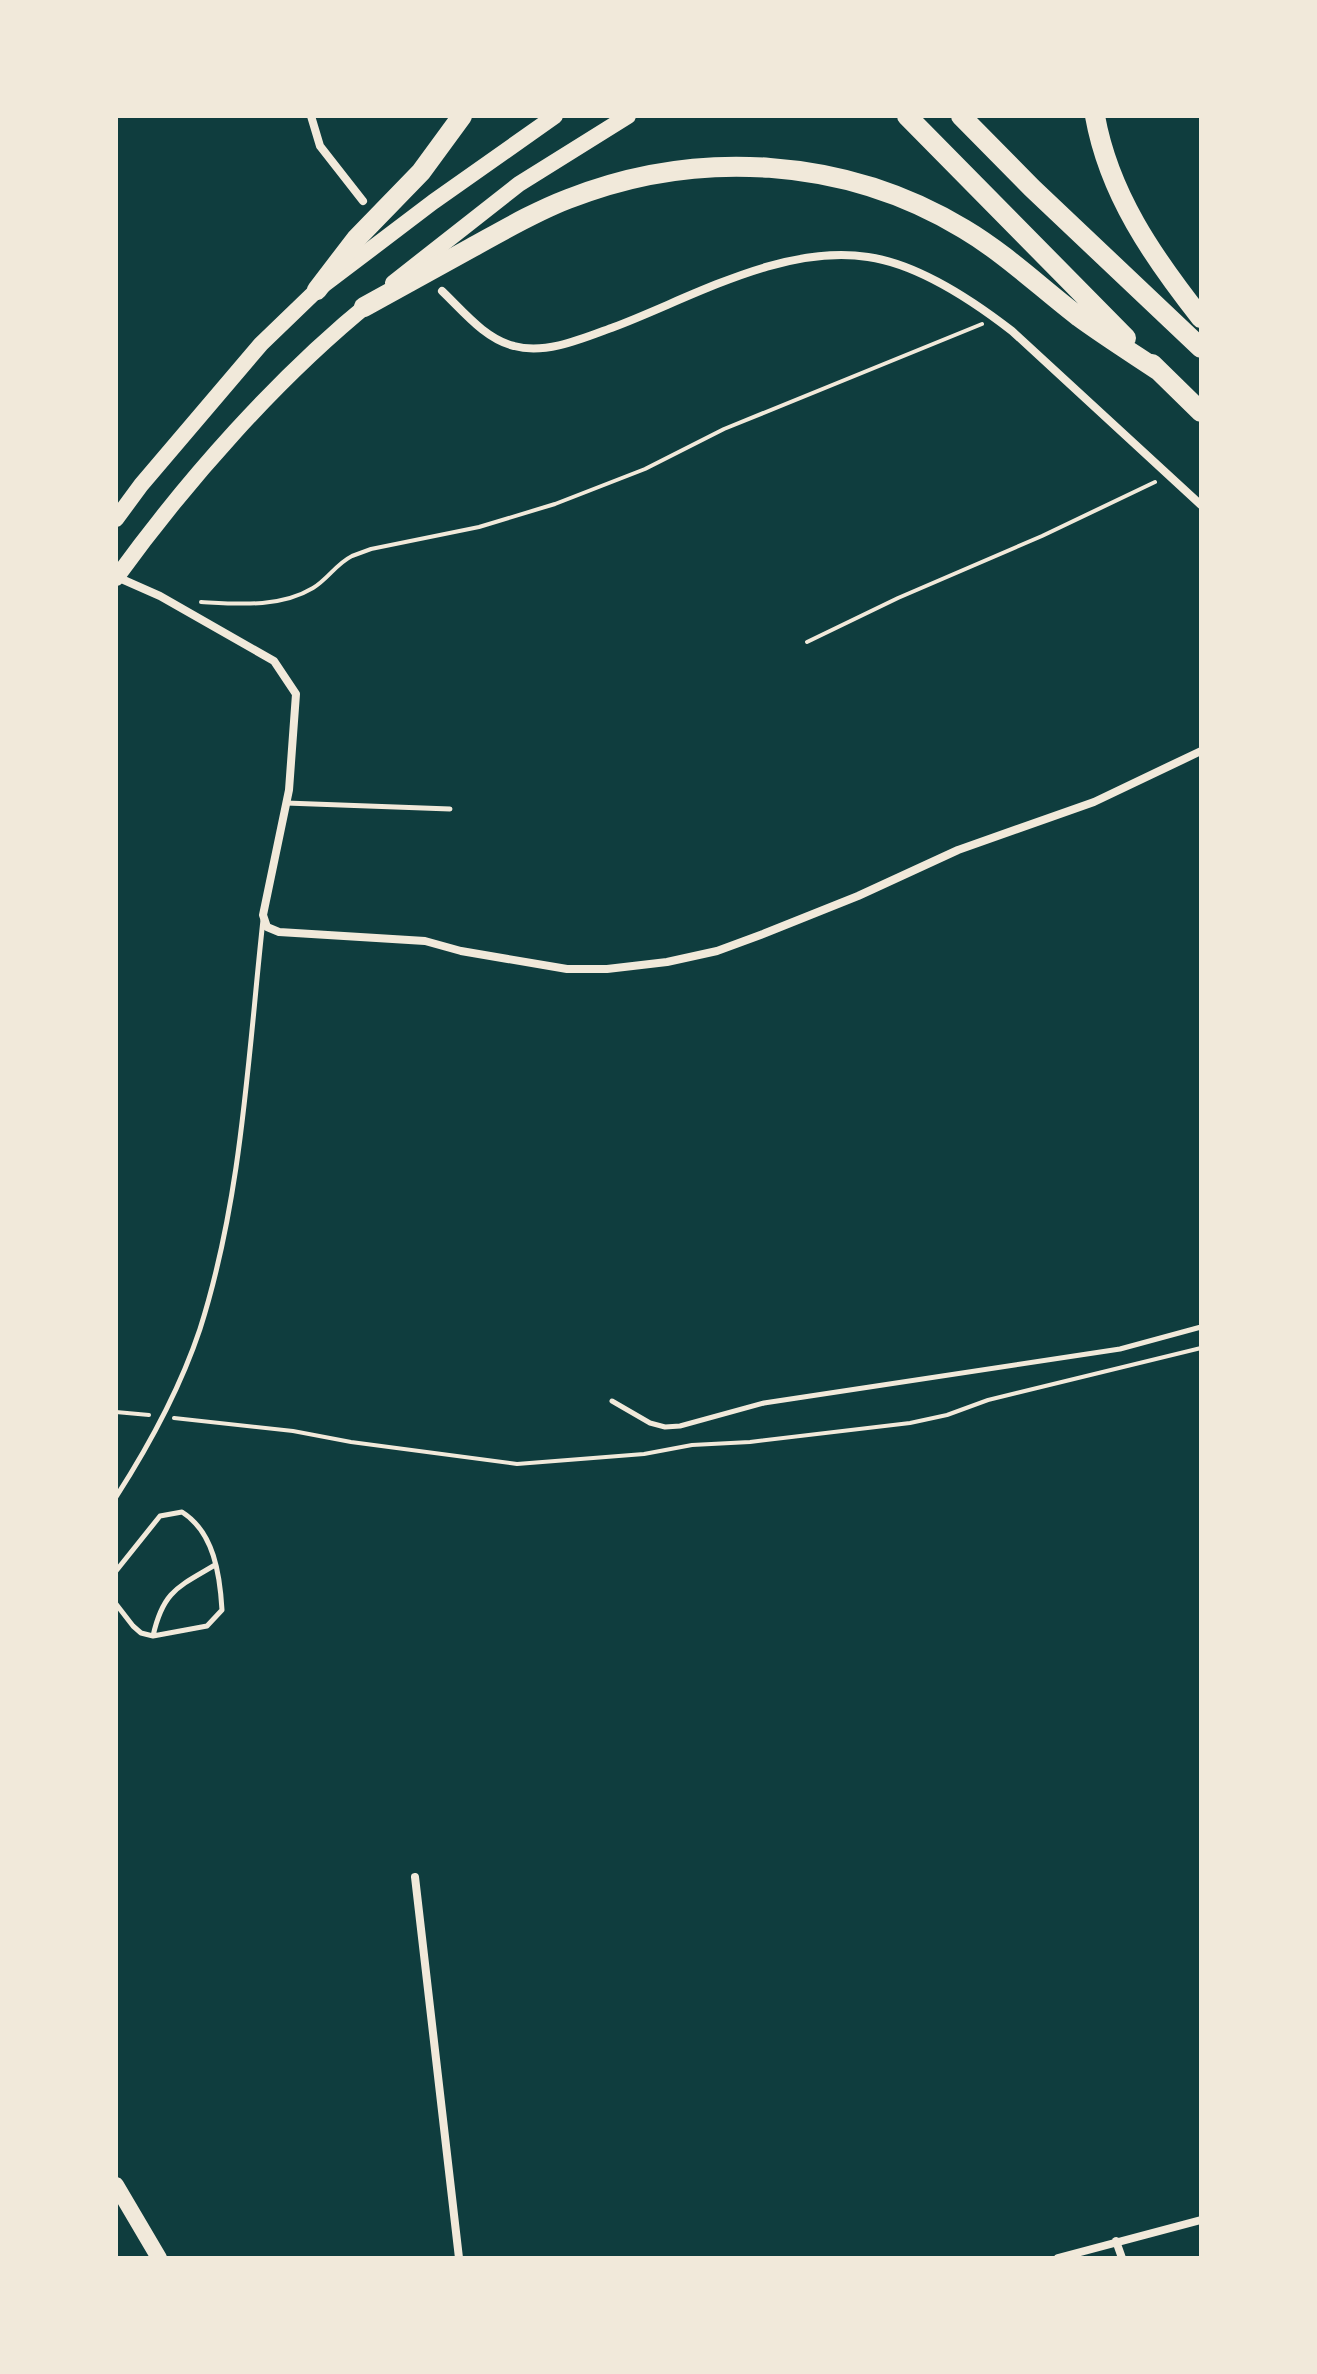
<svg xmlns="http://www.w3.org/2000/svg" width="1317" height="2374" font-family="Quicksand,sans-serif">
<rect width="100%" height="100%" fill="#0f3d3e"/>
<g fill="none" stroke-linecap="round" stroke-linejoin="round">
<path stroke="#f1e9da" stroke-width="4" d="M201,602c37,2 79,6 112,-14 15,-9 23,-24 39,-32l19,-7 108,-22 76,-23 90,-35 79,-40 258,-105
M807,642l91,-44 144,-62 113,-54
M116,1412l33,3
M174,1418l119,13 58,11 166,22 127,-10 48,-9 58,-3 160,-19 37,-8 41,-15 213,-52"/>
<path stroke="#f1e9da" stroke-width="5" d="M286,803l164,6
M612,1401l38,22 15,4 15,-1 84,-23 356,-54 81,-22
M116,1497c34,-53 64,-108 84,-168 42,-132 48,-272 63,-409
M116,1571l44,-55 22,-4c32,20 38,63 40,98l-15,16 -54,10 -12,-3 -8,-7 -17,-22
M153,1636c10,-45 25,-49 62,-71"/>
<path stroke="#f1e9da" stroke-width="8" d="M311,116l9,30 43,55
M442,291c21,20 43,48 72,55 32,9 70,-8 100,-19 77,-29 168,-83 254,-70 50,7 104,43 144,74l189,174
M117,577l43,19 114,65 22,33 -7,96 -26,125 4,12 12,5 146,9 36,10 106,18h40l60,-7 50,-11 46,-17 95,-38 100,-46 136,-48 107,-51
M415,1877l44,381
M1116,2241l6,17
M1058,2258l143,-38"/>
<path stroke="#f1e9da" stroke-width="16" d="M393,283l126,-99 109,-68
M116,519l25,-34 120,-141 56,-54 116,-88 122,-86
M116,578c71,-98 162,-201 256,-277
M116,2185l43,73"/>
<path stroke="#f1e9da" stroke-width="20" d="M907,116l219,222
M961,116l71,72 169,160
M1095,116c14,78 58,141 106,202
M317,290l39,-51 65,-67 41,-56
M364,307c36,-20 71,-39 107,-59 31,-17 63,-36 97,-49 129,-51 277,-42 396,30 42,25 76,58 115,88 26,19 53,36 80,54
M1152,364l49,48"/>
</g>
<rect width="1317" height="2374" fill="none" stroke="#f1e9da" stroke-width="236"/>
</svg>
